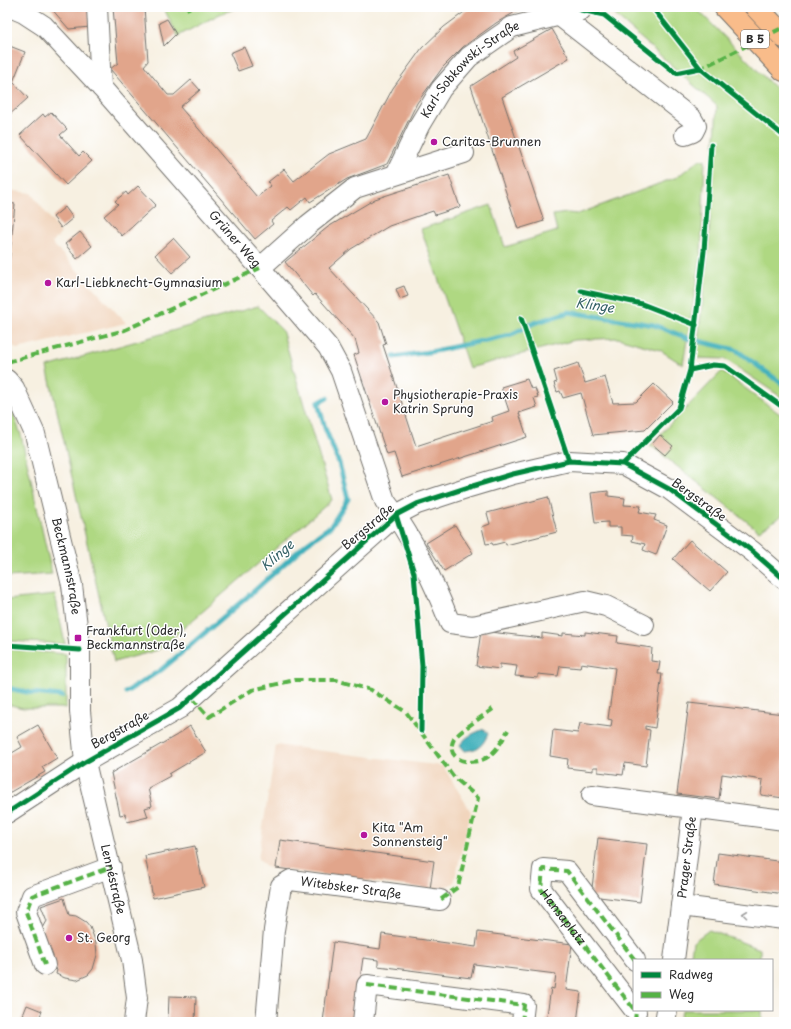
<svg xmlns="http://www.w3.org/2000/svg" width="791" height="1029" font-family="'Playpen Sans',sans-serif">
<rect width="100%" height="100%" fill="#fff"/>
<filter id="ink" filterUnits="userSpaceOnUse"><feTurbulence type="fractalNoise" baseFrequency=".025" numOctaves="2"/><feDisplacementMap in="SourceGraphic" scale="8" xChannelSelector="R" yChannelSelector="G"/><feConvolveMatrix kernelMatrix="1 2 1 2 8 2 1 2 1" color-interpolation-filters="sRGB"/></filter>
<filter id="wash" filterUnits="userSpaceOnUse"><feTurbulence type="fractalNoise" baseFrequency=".012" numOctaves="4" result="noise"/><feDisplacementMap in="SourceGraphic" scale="16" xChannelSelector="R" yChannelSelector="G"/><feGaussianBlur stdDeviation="0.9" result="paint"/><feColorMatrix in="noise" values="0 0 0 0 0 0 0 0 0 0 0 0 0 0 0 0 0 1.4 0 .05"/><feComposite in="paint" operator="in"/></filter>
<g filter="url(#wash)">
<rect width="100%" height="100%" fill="#f7f0e1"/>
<path fill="#f1d5bd" d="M7,190l24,3 30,40 -9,10 74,80 -109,26 -10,-9z
M276,745l167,21 28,46 -17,71 -17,7 -169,-22 -10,-9z"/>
<path fill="#afd882" stroke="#6d8256" d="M163,7h77l-20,7 -42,22z
M606,7h89l89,90v302l-59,-40 -29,-1 12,-105 9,-147z
M699,160h6l-4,95 -18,110 -23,-15 -42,-12 -43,2 -106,28 -48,-139 70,-24 14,42 52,-16 -4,-16 14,-2 11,1 99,-37z
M258,306l24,24 50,170 -174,150 -44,12 -67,-295z
M722,371l62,46v97l-25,17 -109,-86z
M7,396l14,39 31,139 -45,3z
M55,595l10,49 -58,-3v-41z
M7,649l59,5v54h-43l-16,-4z
M709,930l51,19v11h-70l3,-18z
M682,1010h80v12h-82z"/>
<path fill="#40b0bb" stroke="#366e73" d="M484,729l4,5c-6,13 -9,15 -23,17l-5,-6c6,-9 14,-12 24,-16z"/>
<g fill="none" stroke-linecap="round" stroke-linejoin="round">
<path stroke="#40b0bb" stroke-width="5" d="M394,357l41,-6 75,-16 24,-12 35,-11 85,13 36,14 46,11 48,35
M7,688l25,5 30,3
M126,692l35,-22 92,-78 53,-48 25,-18 17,-27 -9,-36 -14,-35 -7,-25 9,-5"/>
</g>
<g id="blocks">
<path fill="#e1a58b" d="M50,7h39l1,20 -21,2z
M144,7l4,54 -4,5 24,29h6l17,-15 9,10 -20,17 77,90 14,-11 -3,-4 16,-13 10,12 35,-27 37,-15 27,-51 29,-40 22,-21 27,-20h53l-28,16 -33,24 -20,20 -26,36 -30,61 -40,15 -37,23 -3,-5 -16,13 -3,-3 -17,14 2,3 -18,15 -145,-170 8,-6 -5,-55z
M167,19l9,15 -12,12 -5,-23z
M552,29l17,29 -67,39 42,124 -26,8 -47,-143 45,-29 -3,-6z
M7,45l18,7 -12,30 15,16 -21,19z
M244,47l8,19 -14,5 -8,-18z
M51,112l16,17 -7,6 19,21 4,-4 9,9 -26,24 -46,-50 23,-21 2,3z
M449,175l11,32 -25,8 -2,-4 -44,15 -38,23 -22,19 50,54 7,22 -3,1 33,101 77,-25 -1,-4 17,-6 -8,-24 26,-8 4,10 4,-1 3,9 -4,1 3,9 -18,6 8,24 -125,40 -8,-24 -7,2 -33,-100 5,-2 -4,-14 -40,-45 -2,2 -28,-34 43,-35 47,-28z
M138,186l18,19 -34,31 -18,-20 14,-12 -3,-3 11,-9 2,3z
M7,203l8,1 -7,70h-1z
M65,207l8,11 -12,10 -8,-11z
M80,232l12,14 -15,13 -12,-15z
M173,238l17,19 -18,16 -17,-18z
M404,286l4,10 -8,3 -4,-10z
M578,363l7,20 20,-6 8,26 23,-1 18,-18 19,18 -28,28 -52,5 -12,-42 -18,5 -3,-7 -3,1 -3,-9 3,-1 -3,-11z
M660,435l13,11 -8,9 -13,-11z
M608,491v5l17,2 -1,7 17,1 -2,6 17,3 -2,5 13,5 -11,30 -13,-5 2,-6 -13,-3 1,-5 -12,-1v-8h-13v-5l-13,1 -4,-30z
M548,497l9,35 -51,13 -1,-3 -12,3 -1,-2 -6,1 -4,-17 8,-3 -3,-11z
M455,525l18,28 -29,18 -18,-28z
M690,540l37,32 -17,19 -37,-32z
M481,631l61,7v-5l21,3v-3l22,2v-3l33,4 -1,7 35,5 -1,13 9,1 -2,12h4l-7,54 -10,-2v3l5,1 -4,36 -21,-3 -2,12 -25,-3v-5h-5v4l-26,-3 1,-9 -18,-3 3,-26 25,3 2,-10 31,4 1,-7 -4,-1 7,-51 -34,-5 -1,5 -20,-2 -2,10 -20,-2v4l-23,-2 2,-10 -17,-2v5l-24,-3z
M689,703l95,11v84l-23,-3 2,-15 -41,-6 -3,25 -42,-5z
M38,725l19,33 -15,9 3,5 -38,22v-38l15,-9 -5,-10z
M190,726l16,26 -37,22 1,2 -22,12 4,18 -7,2 3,9 -21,5 -2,-8 -5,1 -9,-42 66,-38z
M598,838l49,6 -7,58 -49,-6z
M280,840l154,21 -4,28 -154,-21z
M195,846l9,41 -51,11 -8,-42z
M718,853l66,9v32l-70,-10z
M64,898l5,17 7,1 10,6 4,5 6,16 1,12 -4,14 -5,6 -11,5 -12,-2 -9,-4 1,-4 -5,-4 -10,-31 1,-7 4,-7 -6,-15z
M478,932l94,12 -6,46 15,2 -4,30h-31l5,-34 3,1 2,-15 -82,-10 -3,14 -93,-12v-6l-15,-2 -9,64h-31l10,-80 47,7 2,-15 94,13z
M169,996l27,1 -1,25h-27z
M27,1005l15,6 -4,11h-11l-6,-2z"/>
</g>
</g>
<g filter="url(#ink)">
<use href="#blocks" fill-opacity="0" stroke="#72706b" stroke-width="1"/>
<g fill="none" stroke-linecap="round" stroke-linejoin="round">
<defs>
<g id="minor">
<path id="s1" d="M10,7l14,6 20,13 57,61 159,181 68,79 13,24 44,130c28,36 48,80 65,122l23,3 112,-25 21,5 38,19"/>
<path d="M97,7l4,80"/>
<path d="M560,16l132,103 4,7 -3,6 -8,3"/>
<path id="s2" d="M396,174l24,-50 21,-35 28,-32 43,-30 69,-17"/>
<path d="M260,268l48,-43 47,-37 109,-35"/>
<path id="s3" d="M7,380l7,8 21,46 37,151 8,65v61l5,51 47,198 5,38 -3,24"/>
<path d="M592,795l192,25"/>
<path d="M7,813l78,-51 95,-54 216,-193 21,-11 49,-16 47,-14 56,-13 54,3 46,25 83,62 32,28"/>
<path id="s4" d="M681,906l12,-98"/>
<path d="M635,960l-68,-89 -24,-2 -2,20 95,123"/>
<path d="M674,960l7,-54 103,13"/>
<path d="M45,965l-19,-53 6,-16 79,-29"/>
<path id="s5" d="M266,1022l8,-92 7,-44 10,-6 149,20"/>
<path d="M363,1022l4,-37 157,20 -2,17"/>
<path d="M665,1022l2,-12"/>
</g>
<path id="major" d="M725,7l59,63
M756,7l28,30"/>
</defs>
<use href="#minor" stroke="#72706b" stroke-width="22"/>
<use href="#major" stroke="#72706b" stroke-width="24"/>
<use href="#minor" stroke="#fff" stroke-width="20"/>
<use href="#major" stroke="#f9bc8a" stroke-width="22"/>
<g stroke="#56b246" stroke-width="4" stroke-dasharray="8 4" stroke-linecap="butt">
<path d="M188,7l1,3"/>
<path d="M698,68l8,-2 78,-39"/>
<path d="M7,362l118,-32 135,-62"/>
<path d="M192,698l17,19 43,-27 43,-10h41l35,10 35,22 48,65 24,21 -20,89 -18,13"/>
<path d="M493,709c-7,5 -36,24 -39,30 -10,20 14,26 28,21 13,-5 20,-19 26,-30"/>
<path id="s6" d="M635,960l-68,-89 -24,-2 -2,20 95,123"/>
<path d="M45,965l-19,-53 6,-16 79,-29"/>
<path d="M367,985l157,20 -2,17"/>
<path d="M635,1022l1,-12"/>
</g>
<defs>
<path id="cycleway" d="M652,7l48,61 84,68
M581,10l23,5 72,58 24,-5
M581,291l61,13 54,21
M521,318l48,143
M690,370l14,-119 7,-106
M623,464l56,-56 11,-38 23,-5 12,1 59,42
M396,515l18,58 8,93 -1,65
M7,645l73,5
M7,813l78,-51 95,-54 216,-193 21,-11 49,-16 47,-14 56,-13 54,3 46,25 83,62 32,28"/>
</defs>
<use href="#cycleway" stroke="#fff" stroke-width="8"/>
<use href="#cycleway" stroke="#00873e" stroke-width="5"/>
</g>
<defs><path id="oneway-chevron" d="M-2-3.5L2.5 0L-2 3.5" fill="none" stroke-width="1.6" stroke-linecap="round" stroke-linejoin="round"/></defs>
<use stroke="#a0a0a0" href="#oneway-chevron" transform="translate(745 914) rotate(-173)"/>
</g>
<g fill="#b5179e" stroke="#fff" stroke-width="1.5">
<circle cx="434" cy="142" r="4"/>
<circle cx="48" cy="283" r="4"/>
<circle cx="385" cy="402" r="4"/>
<rect x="74" y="634" width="8" height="8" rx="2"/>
<circle cx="364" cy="835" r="4"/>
<circle cx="69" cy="938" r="4"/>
</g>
<g text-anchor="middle" stroke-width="3" stroke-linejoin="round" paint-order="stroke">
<rect fill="#fff" stroke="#6b6b6b" stroke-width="1" x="741" y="30" width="28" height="18" rx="3"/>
<g font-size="11" font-weight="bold" fill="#2b2b2b">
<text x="755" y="43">B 5</text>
</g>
<g font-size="12" fill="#2b2b2b" stroke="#fff">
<text dy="4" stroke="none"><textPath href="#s2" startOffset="131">Karl-Sobkowski-Straße</textPath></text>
<text dy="4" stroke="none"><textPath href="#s1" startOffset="325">Grüner Weg</textPath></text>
<text transform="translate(699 500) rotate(36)" y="4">Bergstraße</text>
<text transform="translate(368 527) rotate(-40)" y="4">Bergstraße</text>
<text dy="4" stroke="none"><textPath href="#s3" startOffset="197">Beckmannstraße</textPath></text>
<text transform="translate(120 730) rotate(-29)" y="4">Bergstraße</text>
<text dy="4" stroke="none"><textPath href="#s4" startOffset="49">Prager Straße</textPath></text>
<text dy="4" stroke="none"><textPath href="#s3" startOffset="515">Lennéstraße</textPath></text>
<text dy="4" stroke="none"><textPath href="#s5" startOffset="209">Witebsker Straße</textPath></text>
<text dy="4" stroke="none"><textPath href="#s6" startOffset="192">Hansaplatz</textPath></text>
</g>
<g font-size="12" fill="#2b2b2b" stroke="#fff" text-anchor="start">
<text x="442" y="146">Caritas-Brunnen</text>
<text x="56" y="287">Karl-Liebknecht-Gymnasium</text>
<text x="393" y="399">Physiotherapie-Praxis<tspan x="393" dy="14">Katrin Sprung</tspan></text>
<text x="86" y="635">Frankfurt (Oder),<tspan x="86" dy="14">Beckmannstraße</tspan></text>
<text x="372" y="832">Kita "Am<tspan x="372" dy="14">Sonnensteig"</tspan></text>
<text x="77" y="942">St. Georg</text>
</g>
<g font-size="13" font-style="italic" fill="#336065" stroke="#fff">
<text transform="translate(595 305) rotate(8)" y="5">Klinge</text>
<text transform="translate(277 555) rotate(-41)" y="5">Klinge</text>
</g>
</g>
<rect width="791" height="1029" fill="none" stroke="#fff" stroke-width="24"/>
<rect x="633" y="959" width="140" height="52" fill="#ffffff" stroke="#aaaaaa"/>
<rect x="641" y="972" width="20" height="6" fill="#00873e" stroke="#aaaaaa"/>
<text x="669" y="979" font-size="12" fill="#2b2b2b">Radweg</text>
<rect x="641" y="992" width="20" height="6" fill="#56b246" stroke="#aaaaaa"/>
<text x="669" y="999" font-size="12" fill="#2b2b2b">Weg</text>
</svg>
